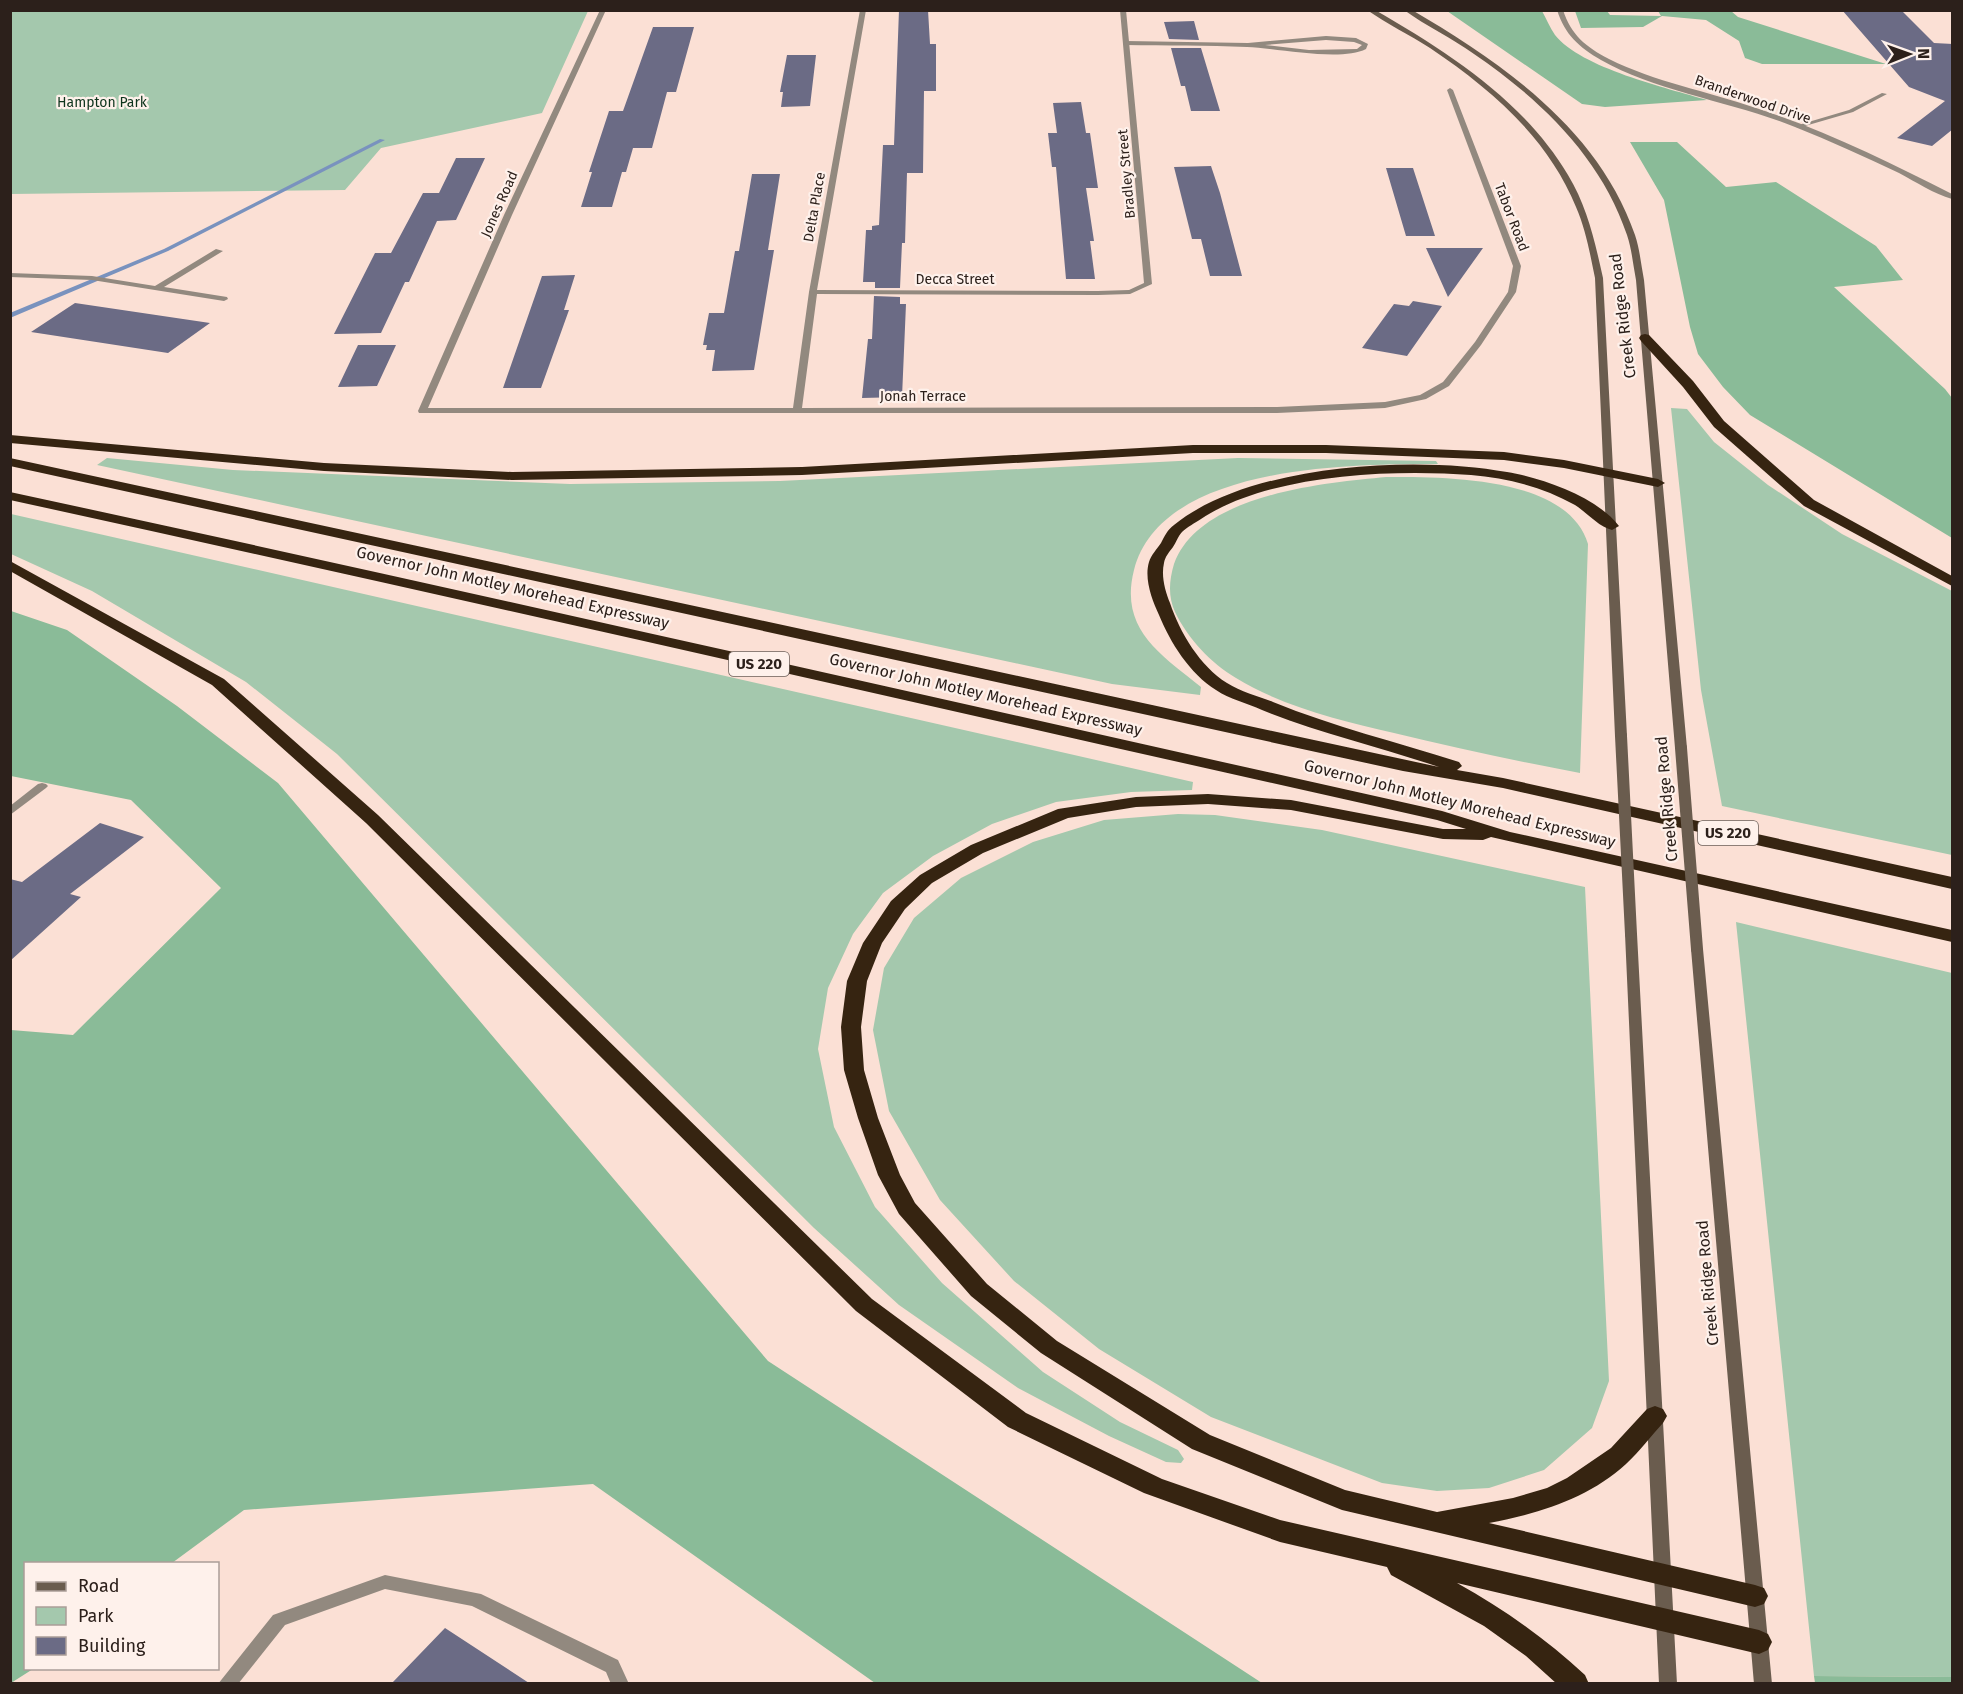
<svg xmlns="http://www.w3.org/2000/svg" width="1963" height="1694" font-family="'Fira Sans',sans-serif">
<rect width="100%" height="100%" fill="#fbe0d5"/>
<path fill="#a4c8ad" d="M10,11l1,-1 577,1 -46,102 -161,35 -36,42 -334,4z
M1671,408l16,1 27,33 54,43 74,49 110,57v264l-230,-49 -21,-116z
M107,458l126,12 337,14 210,-3 458,-23 198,3 2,3c-86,0 -277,0 -304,106 -15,59 26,84 67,117l-1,8 -88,-11 -1015,-219z
M1386,477c58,0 182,-1 202,67l-8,229c-63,-12 -125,-25 -186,-40 -52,-12 -113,-27 -158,-55 -25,-15 -48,-39 -61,-66 -7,-16 -6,-31 -1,-48 25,-70 150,-81 212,-87z
M11,514l1182,268 -1,8 -61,2 -75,10 -64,22 -59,32 -50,37 -30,41 -25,54 -10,61 16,78 41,80 67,76 101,89 77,50 58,28 6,9 -3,4 -15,-1 -57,-26 -91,-48 -119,-83 -85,-77 -477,-474 -91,-72 -154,-91 -81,-37z
M1178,814l37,1 107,15 263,57 24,494 -17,47 -48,42 -55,18 -52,3 -55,-8 -171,-66 -112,-68 -85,-68 -74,-81 -51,-89 -16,-81 11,-62 30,-50 47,-40 72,-36 71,-22z
M1736,922l216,51v704l-138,-1z"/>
<path fill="#8abb98" d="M1447,11h95c4,7 8,17 13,24 26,33 112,53 152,65l-102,7 -23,-3z
M1575,11h32l3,4 51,1 -3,-5h73l7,6 148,47h-124l-17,-6 -6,-17 -33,-21 -44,-4 -19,11 -62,1z
M1630,142h47l49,45 50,-5 100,64 27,34 -69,7 111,102 7,9v140l-202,-123 -27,-28 -25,-33 -8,-27 -26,-127z
M11,611l56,19 110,76 101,77 490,578 494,322h-387l-282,-199 -349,26 -72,53 -146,1v104l7,1 -22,14v-653l62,5 148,-147 -90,-88 -120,-24z
M1814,1676l138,1v6h-137z"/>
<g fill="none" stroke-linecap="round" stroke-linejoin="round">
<path fill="#7992be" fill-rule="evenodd" d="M380,139l5,1 -217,111 -158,67v-5l154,-64z"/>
</g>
<path fill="#6b6b85" d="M899,10h29l2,34h6v47h-12l-1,82h-16l-2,70h-3l-2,45h-25v-6h-12l3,-52h6v-4l7,-1 4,-80h11z
M1842,10h59l33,33 19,1v85l-21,17 -35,-8 48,-37 -36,-14z
M1194,21l5,19 -30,-1 -5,-17z
M653,27h41l-18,65h-9l-15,56h-19l-7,24h-4l-10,35h-31l11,-35h-3l20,-61h14z
M1171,48h30l19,63h-29l-6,-25h-4z
M787,55h29l-6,51 -29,1 2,-15h-3z
M1081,102l5,31h4l8,55h-12l8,53h-4l5,38h-29l-10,-112h-4l-4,-34h9l-4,-30z
M456,158h29l-29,62 -19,1 -28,61h-4l-24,51 -47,1 41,-81h16l32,-60h16z
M1211,166l9,27 22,83h-32l-9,-37h-9l-18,-72z
M1386,168h27l22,68h-29z
M752,174h28l-12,76h6l-20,120 -42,1 3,-21h-9l1,-5h-4l6,-32h15l11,-62h4z
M1426,248h57l-35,49z
M575,275l-11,35h5l-28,78h-38l39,-112z
M874,296l26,1v7h6l-4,93 -40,1 6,-59h4z
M1413,301l29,5 -35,50 -45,-8 32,-44 15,2z
M75,303l135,20 -42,30 -137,-21z
M358,345h38l-19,41 -39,1z
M100,823l44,14 -74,57 11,3 -71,64v-82l12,3z
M445,1628l84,55h-137z"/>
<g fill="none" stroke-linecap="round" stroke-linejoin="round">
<path fill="#92897f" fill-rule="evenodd" d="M1326,36l30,2 12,6 -2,5c-25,13 -90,-1 -119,-2 -40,-2 -81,-1 -121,-2l-3,-2 3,-2 122,2zM1326,40l28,2 8,3 -5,4 -48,1 -44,-5z
M1882,93l5,1 -34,18 -55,16 -3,-2 54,-16z
M216,249l7,2 -59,36 63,10 1,2 -4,2 -132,-21 -82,-3v-4l82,3 63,10z
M385,1575l96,19 137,66 11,24h-18l-5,-12 -134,-66 -87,-17 -100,36 -47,59h-20l55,-69z"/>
<path fill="#92897f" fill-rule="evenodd" d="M600,10h6l-94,205 -84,193h365l16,-116 51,-282h6l-49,280 281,1 31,-1 15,-7 -24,-273h6l26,274 -22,10 -32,1 -281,-1 -15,114 475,-1 108,-5 35,-7 23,-13 32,-40 33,-50 5,-26 -66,-176 3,-2 3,2 68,176 -5,26 -35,53 -32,41 -23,13 -41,9 -108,5h-858l-1,-2 86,-196z
M1557,10h6c8,25 23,37 46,49 46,23 98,32 147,49 68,22 133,54 196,86v5c-18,-5 -36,-17 -53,-26 -34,-16 -69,-32 -104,-46 -61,-25 -138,-35 -194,-67 -22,-13 -36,-25 -44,-50z
M42,783l4,1 2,2 -2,2 -36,27v-9l28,-22z"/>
<path fill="#6a5c4e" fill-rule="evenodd" d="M1367,10h8c73,42 149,91 193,165 19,31 27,67 35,103l24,458 -2,2h-8l-2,-2 -20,-458c-5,-24 -9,-48 -19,-71 -28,-69 -85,-118 -146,-159 -20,-13 -43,-24 -63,-38z
M1404,10h8c92,54 187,120 223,225 5,15 6,30 9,45l43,468 -2,2 -4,1 -6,-3 -39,-468c-3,-15 -4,-30 -9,-45 -26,-78 -87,-136 -153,-181 -22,-16 -48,-28 -70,-44z
M1631,930l6,4 40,750h-18l-34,-750z
M1697,945l6,4 69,735h-18l-63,-735z"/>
<path fill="#362411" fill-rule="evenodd" d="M1645,334l4,1 44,46 31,40 90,79 138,76v10l-148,-80 -90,-79 -31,-40 -42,-46 -2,-3 2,-3z
M10,435l314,28 188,9 290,-5 391,-22h133l178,7 60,8 94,19 7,4 -7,4 -94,-19 -60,-8 -178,-7h-133l-391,22 -290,5 -188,-9 -314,-28z
M10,458l1429,309c-59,-20 -120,-34 -177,-57 -15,-7 -33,-11 -46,-20 -26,-16 -46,-48 -57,-75 -7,-15 -15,-36 -10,-53 2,-7 8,-13 12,-19 3,-6 7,-14 13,-18 75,-61 240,-70 333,-53 35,6 90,25 112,54l-7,4c-13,-3 -26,-18 -37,-25 -32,-18 -68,-27 -104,-30 -80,-6 -202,-1 -270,44 -6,4 -14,8 -19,13 -4,4 -6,11 -9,15 -4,5 -8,10 -9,16 -3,13 1,28 6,40 10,30 30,63 57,80 14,9 31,13 46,19 61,25 124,40 186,60l3,4 -5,4 46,8 449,99v12l-449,-101 -100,-17 -1393,-305z
M10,492c478,103 955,213 1432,319l68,21 442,98v12l-461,-105 -8,3 -40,-1 -152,-29 -83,-6 -72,3 -68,11 -85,35 -51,30 -27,26 -23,34 -15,38 -6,46 3,43 14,48 22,57 15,28 72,81 70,57 153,94 135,55 92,22 76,-14 34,-10 20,-10 44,-30 36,-39 8,-3 8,3 4,7 -4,7c-12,13 -23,28 -37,41 -37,34 -88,50 -137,59l266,62 9,3 4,8 -4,8 -9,3 -413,-97 -150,-61 -151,-96 -70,-57 -72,-82 -21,-39 -20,-57 -14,-48 -3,-43 6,-46 16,-38 28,-42 29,-26 51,-30 87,-36 78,-12 72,-3 83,6 152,29h23l-29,-9c-475,-106 -950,-216 -1427,-320z
M10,561l214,118 154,136 494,484 154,114 136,66 118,41 479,110 9,4 4,8 -4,8 -9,4 -302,-71c47,26 89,56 128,92l4,9h-32l-31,-28 -42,-30 -93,-51 -4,-8 -107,-25 -136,-49 -136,-66 -152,-116 -490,-488 -154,-138 -202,-114z"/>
<path stroke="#6a5c4e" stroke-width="12" d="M1621,736l10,198
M1681,748l16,201"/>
</g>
<g text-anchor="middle" stroke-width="4.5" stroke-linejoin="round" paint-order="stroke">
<g font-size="14" fill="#2c201b" stroke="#fef1eb">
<text transform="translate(1753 99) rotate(19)" y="5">Branderwood Drive</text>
<text transform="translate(1126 174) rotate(-95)" y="5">Bradley Street</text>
<text transform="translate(499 204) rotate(-66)" y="5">Jones Road</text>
<text transform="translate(814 207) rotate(-80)" y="5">Delta Place</text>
<text transform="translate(1512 217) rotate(69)" y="5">Tabor Road</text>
<text x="955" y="284">Decca Street</text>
<text x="923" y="401">Jonah Terrace</text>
</g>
<g font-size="14" fill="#0d341c" stroke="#fef1eb">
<text x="102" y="107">Hampton Park</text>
</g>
<g fill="#fef1eb" stroke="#6b5f59" stroke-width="1.5">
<rect x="729" y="652" width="60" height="24" rx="4.5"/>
<rect x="1698" y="821" width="60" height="24" rx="4.5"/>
</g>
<g font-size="15" font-weight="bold" fill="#2c201b">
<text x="759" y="669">US 220</text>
<text x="1728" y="838">US 220</text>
</g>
<g font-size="16" fill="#2c201b" stroke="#fef1eb">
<text transform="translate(1622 316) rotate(-97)" y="6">Creek Ridge Road</text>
<text transform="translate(513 587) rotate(13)" y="6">Governor John Motley Morehead Expressway</text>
<text transform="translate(986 694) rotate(13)" y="6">Governor John Motley Morehead Expressway</text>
<text transform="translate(1666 799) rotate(-95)" y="6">Creek Ridge Road</text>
<text transform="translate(1460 803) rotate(14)" y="6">Governor John Motley Morehead Expressway</text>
<text transform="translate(1707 1283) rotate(-95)" y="6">Creek Ridge Road</text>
</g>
</g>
<rect width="1963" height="1694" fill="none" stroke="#2c201b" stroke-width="24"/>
<rect x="24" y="1562" width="195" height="108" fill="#fef1eb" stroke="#aa9d98" stroke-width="1.5"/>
<rect x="36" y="1582" width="30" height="9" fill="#6a5c4e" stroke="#aa9d98" stroke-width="1.5"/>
<text x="78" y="1592" font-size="18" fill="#2c201b">Road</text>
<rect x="36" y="1607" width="30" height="18" fill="#a4c8ad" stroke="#aa9d98" stroke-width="1.5"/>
<text x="78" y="1622" font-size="18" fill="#2c201b">Park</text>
<rect x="36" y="1637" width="30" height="18" fill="#6b6b85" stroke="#aa9d98" stroke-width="1.5"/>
<text x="78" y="1652" font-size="18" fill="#2c201b">Building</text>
<g transform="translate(1909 54) rotate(89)" stroke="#fef1eb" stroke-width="4.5" paint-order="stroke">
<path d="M0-4.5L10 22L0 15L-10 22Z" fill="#2c201b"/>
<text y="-9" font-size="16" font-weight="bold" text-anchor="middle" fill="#2c201b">N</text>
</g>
</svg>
